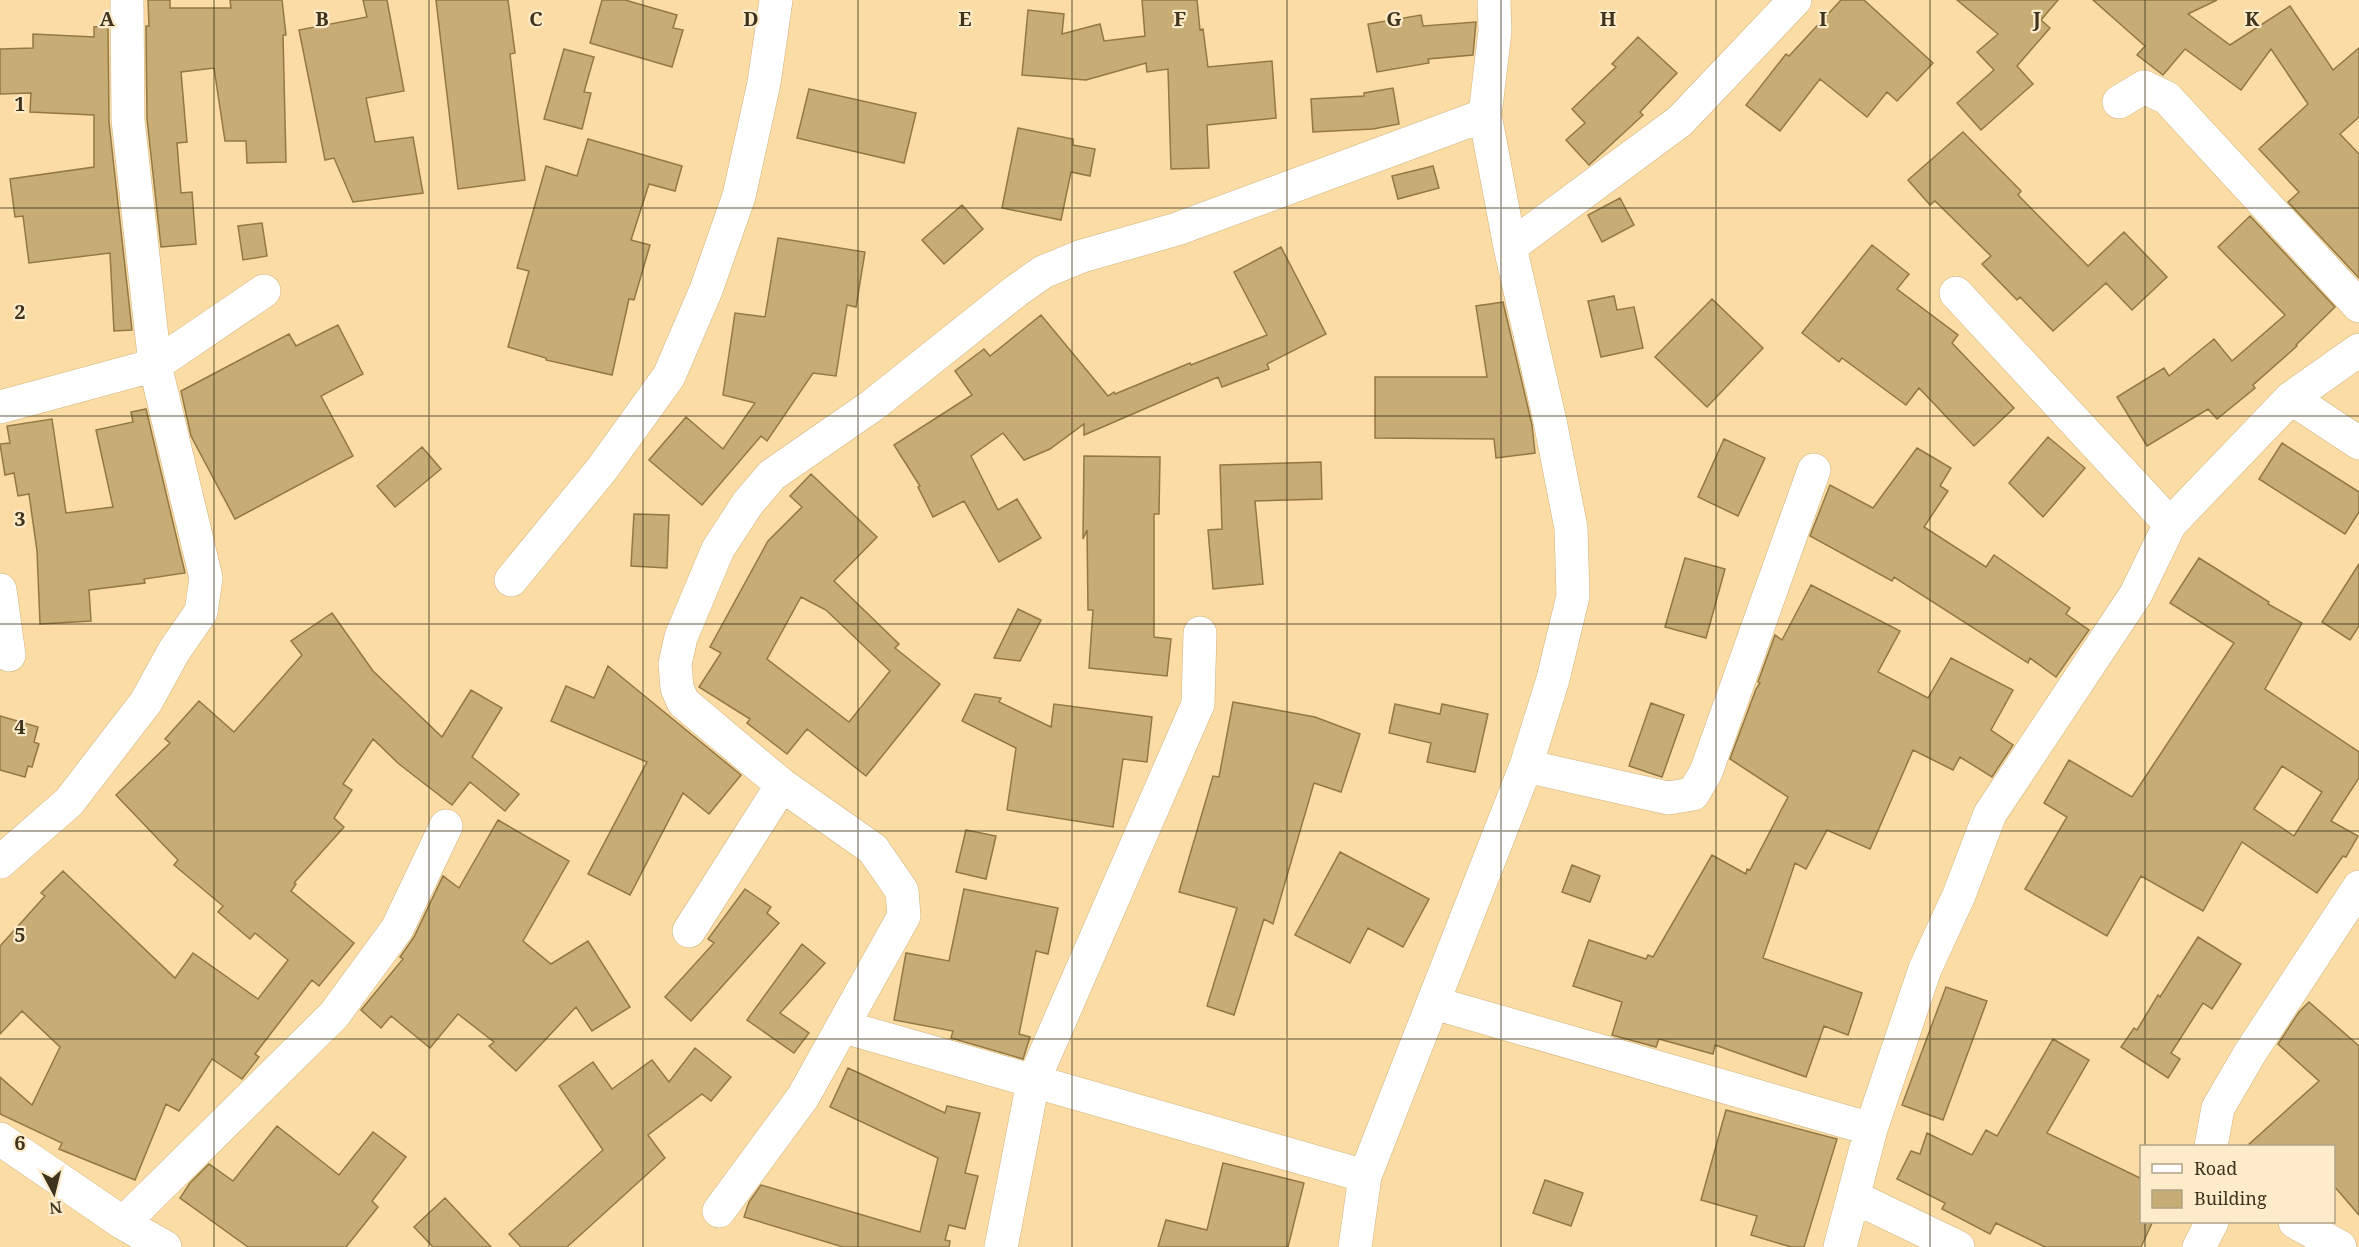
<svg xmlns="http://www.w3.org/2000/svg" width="2359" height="1247" font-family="'Noto Serif',serif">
<rect width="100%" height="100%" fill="#fadca4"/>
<path fill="#c8ac76" stroke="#937843" stroke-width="1.5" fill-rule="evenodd" d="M148,0h22v8h61l-1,-8h52l4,35h-3l3,127 -39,1 -1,-22h-21l-11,-73 -33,4 6,70 -10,1 4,50 11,-1 4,52 -35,3 -14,-128 -1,-93h3z
M363,0h24l17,91 -38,7 9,44 38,-5 10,56 -70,9 -19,-44 -9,2 -26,-130 68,-13z
M436,0h72l7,53 -5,1 15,126 -67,9z
M602,0h23l52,15 -4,13 10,2 -11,37 -82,-24z
M1142,0h55l3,30 3,-1 5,38 64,-6 4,57 -69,7 2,43 -38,1 -3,-100 -21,3 -1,-9 -60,17 -64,-5 6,-65 36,4 -2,20 38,-10 4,17 41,-5z
M1841,0h23l69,63 -36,38 -10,-9 -20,25 -47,-38 -40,52 -34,-26 40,-51 3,2z
M1957,0h101l-17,20 9,8 -33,38 16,18 -52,46 -24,-27 37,-33 -17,-18 21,-18z
M2093,0h124l-29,14 42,31 60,-39 43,64 26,-22v69l-19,17 19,20v124l-71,-76 11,-10 -40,-43 49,-45 -37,-55 -30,41 -56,-41 -22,26 -26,-20 8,-9z
M1421,15l2,11 53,-4 -3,33 -45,4 1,4 -52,9 -9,-48z
M108,26l1,96 23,208 -18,1 -4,-78 -81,10 -6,-47 -8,1 -5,-38 84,-12v-52l-64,-3 1,-19 -31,1v-45l33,-1v-14l61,3v-10z
M1638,37l39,36 -37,39 3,3 -54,50 -23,-25 19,-17 -13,-14 44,-42 -4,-3z
M564,49l30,8 -10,35 7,1 -9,36 -38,-10z
M1393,88l6,36 -26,5 -60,3 -2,-33 53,-3v-3z
M809,89l107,24 -12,50 -107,-25z
M1018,128l55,11v6l22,4 -5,27 -19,-4 -10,48 -59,-12z
M1963,132l58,59 -3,4 70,71 36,-34 43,45 -35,33 -26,-27 -53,48 -33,-34 -3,3 -35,-36 9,-8 -56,-55 -5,4 -22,-25z
M588,139l94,27 -7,25 -26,-7 -18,56 19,5 -16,55 -5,-1 -17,76 -66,-15v-2l-38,-11 21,-76 -12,-3 29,-102 31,10z
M1433,166l6,22 -41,11 -6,-23z
M1620,198l14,27 -32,17 -14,-27z
M962,205l21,24 -39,35 -22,-24z
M2250,216l85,91 -39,38 1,1 -44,39 2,3 -38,31 -9,-10 -61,37 -30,-49 47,-29 5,8 45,-37 18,22 53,-46 -67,-68z
M262,223l5,33 -24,4 -5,-34z
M778,238l87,14 -9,55 -9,-2 -11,71 -23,-3 -46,68 -6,-5 -59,69 -53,-45 37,-43 37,32 32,-46 -32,-8 12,-82 30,4z
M1872,245l37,29 -12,15 61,46 -6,8 62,65 -40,38 -55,-58 -13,17 -64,-47 -3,4 -37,-29z
M1281,247l45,87 -59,30 2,5 -47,18 -4,-10 -134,58v-11l-34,25 -26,11 -21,-27 -32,23 27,54 19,-11 24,39 -42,24 -35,-61 -31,16 -15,-30 2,-1 -26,-41 78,-50 -17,-24 29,-22 6,7 51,-41 67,81 6,-4 1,2 75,-31 1,2 76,-30 -33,-63z
M1614,296l3,14 17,-3 9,41 -42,9 -13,-56z
M1712,299l51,49 -56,59 -52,-50z
M1503,302l29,123 3,28 -39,5 -2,-19 -119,-1v-61h112l-11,-71z
M338,325l25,49 -42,22 32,60 -118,63 -44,-83 -10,-45 108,-57 7,12z
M146,409l39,164 -41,6 1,4 -56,7 2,31 -51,3 -3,-73 -8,-57 -11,2 -4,-23 -9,2 -5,-31 10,-1 -3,-17 45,-7 14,94 47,-6 -17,-77 37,-8 -2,-10z
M2048,437l37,31 -42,49 -34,-34z
M1724,439l41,19 -27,58 -40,-19z
M2282,443l77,49v20l-14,22 -86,-55z
M422,447l19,22 -46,38 -18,-21z
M1917,448l34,20 -11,18 8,5 -24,36 62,40 8,-12 76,53 -4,6 23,16 -33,47 -26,-19 -2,5 -134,-86 -2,4 -82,-45 20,-51 43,23z
M1084,456l76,1 -1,57h-5v123l17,2 -4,37 -78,-8 4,-58h-5l-1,-80 -4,9z
M1321,462l1,37 -67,2 8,83 -50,5 -5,-59 14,-1 -2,-64z
M811,474l66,63 -43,44 65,63 -4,4 45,36 -74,92 -59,-47 -20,25 -40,-31 3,-4 -51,-32 22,-34 -11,-6 58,-106 34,-34 -12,-11zM801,597l25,13 64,61 -41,51 -82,-63z
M634,514l35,1 -2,53 -36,-2z
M1685,558l40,11 -19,69 -41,-11z
M2199,558l70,44 -1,2 34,19 -37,66 94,63v26l-28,43 27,15 -12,21 -3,-1 -26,37 -75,-51 -39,69 -62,-35 -34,60 -82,-47 42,-72 -23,-14 25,-43 63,37 102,-154 -64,-40zM2282,766l40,26 -28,44 -40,-27z
M2359,564v62l-9,14 -28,-18z
M1811,585l89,46 -22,41 50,26 23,-40 62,32 -22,40 22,15 -21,32 -32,-20 -7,13 -40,-20 -43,99 -43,-19 -21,39 -11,-6 -32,95 99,35 -14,42 -24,-9 -18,51 -91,-32 -2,9 -54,-15 -3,8 -44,-12 10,-33 -49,-16 16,-46 57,19 2,-4 5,2 59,-102 34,19 1,-5 3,1 38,-73 -58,-38 26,-70 4,-6 -2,-1 17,-47 7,5z
M1018,609l23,11 -21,41 -26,-3z
M332,613l41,58 69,66 29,-47 31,18 -30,49 47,37 -14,17 -35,-29 -18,23 -53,-41 -26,-25 -30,45 9,6 -18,28 10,9 -50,56 2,1 -5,7 63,52 -35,43 -7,-6 -57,74 4,3 -17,22 -30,-20 -33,52 -13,-7 -31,76 -76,-31 3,-6 -62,-29v-37l32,28 28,-58 -38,-36 -22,23v-88l45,-50 -4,-3 22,-22 112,107 18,-25 65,46 30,-39 -33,-27 -5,6 -32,-27 5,-6 -49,-41 4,-5 -62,-65 54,-52 -5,-4 34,-38 35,31 68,-77 -11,-14z
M608,666l133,109 -32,39 -26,-21 -53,102 -42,-21 59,-112 -96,-41 15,-35 28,12z
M975,694l26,4 -2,4 52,25 3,-23 98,13 -5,45 -24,-3 -10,68 -106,-17 9,-62 -54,-27z
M1233,702l82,15 45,17 -19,58 -27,-9 -41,141 -9,-5 -30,96 -27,-9 30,-98 -58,-16 34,-116 6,1z
M1651,703l33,12 -22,62 -33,-11z
M1395,704l45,10 2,-10 46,10 -13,58 -48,-10 4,-19 -42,-10z
M0,716l38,11 -4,15 5,2 -7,23 -4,-1 -3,11 -25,-7z
M498,820l71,41 -46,80 28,23 37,-23 42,66 -38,24 -16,-24 -60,64 -27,-25 5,-4 -36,-28 -28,34 -39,-32 -10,12 -20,-18 42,-51 -3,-2 14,-20 29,-61 16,12z
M966,830l30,6 -10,43 -30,-7z
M1340,852l89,47 -26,48 -35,-19 -18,35 -55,-28z
M1572,865l28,11 -10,26 -28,-10z
M745,889l26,18 -4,6 12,10 -88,98 -26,-24 49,-54 -6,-4z
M964,889l94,19 -10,46 -12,-3 -17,83 11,3 -7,22 -72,-21 2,-7 -59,-11 12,-67 43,8z
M2198,937l43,27 -29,45 -9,-6 -32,50 9,6 -12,19 -47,-31 13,-19 3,2 21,-35 2,2z
M802,944l23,19 -45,50 29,20 -15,20 -47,-33z
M1946,987l41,14 -44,119 -41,-15z
M2309,1002l50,44v169l-25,-29v-40h-87l72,-65 -41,-37 21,-32z
M2053,1039l36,21 -42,73 95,46v42h11l-12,26h-96l-49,-24 -6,11 -48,-25 3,-6 -48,-24 14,-28 9,3 7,-21 45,22 14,-25 11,6z
M695,1048l36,29 -20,24 -9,-7 -54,41 17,23 -98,89h-46l-12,-13 94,-84 -44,-64 34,-24 19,27 40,-29 17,22z
M848,1068l97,45 2,-7 33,7 -15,60 13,3 -13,53 -16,-4 -4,15 5,1 -1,6h-106l-99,-30 5,-15 12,-17 159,47 18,-74 -108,-51z
M1726,1110l111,29 -33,108h-13l-40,-12 6,-19 -56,-16z
M277,1126l62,49 34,-43 33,25 -34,44 6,6 -32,40h-98l-68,-49 10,-15 19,-19 24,17z
M1223,1163l81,20 -16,64h-130l8,-27 41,10z
M1545,1180l38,13 -12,33 -38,-13z
M445,1198l46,49h-58l-19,-20z"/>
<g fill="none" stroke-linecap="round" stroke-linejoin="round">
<defs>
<path id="street" d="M2119,102l25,-15 23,11 192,208
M1510,247l170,-126 115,-121
M1956,293l214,231
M2291,398l68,45
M0,407l155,-42 109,-74
M511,580l91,-111 67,-93 37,-86 33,-94 25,-113 12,-83
M0,590l9,65
M1526,766l142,32 25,-4 13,-22 108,-302
M0,862l69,-60 77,-100 28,-51 27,-39 5,-34 -51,-213 -27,-245 -1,-120
M689,931l93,-146
M1434,1003l437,126
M844,1027l521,149
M0,1139l123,84 42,24
M2211,1146l7,-38 32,-55 109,-166
M1854,1197l104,50
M719,1211l84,-114 101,-181 -2,-25 -29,-42 -91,-64 -99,-83 -6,-14 -2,-24 6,-27 37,-88 30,-46 24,-28 101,-70 143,-114 27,-19 39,-16 95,-27 308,-114
M2295,1222l45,25
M123,1223l211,-208 63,-86 49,-103
M1001,1247l32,-165 165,-378 2,-71
M1355,1247l10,-71 161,-410 27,-87 20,-83 -2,-68 -21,-107 -40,-174 -25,-132 10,-84 -1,-31
M1840,1247l31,-118 54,-160 34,-74 31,-81 146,-220 34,-70 121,-126 68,-48
M2199,1247l13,-25"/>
</defs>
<use href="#street" stroke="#cfb27c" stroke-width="34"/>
<use href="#street" stroke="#fff" stroke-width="33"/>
</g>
<path fill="none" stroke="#3e331c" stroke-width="1.5" stroke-opacity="0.55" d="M214,0v1247M429,0v1247M643,0v1247M858,0v1247M1072,0v1247M1287,0v1247M1501,0v1247M1716,0v1247M1930,0v1247M2145,0v1146M0,208h2359M0,416h2359M0,624h2359M0,831h2359M0,1039h2359M2145,1222v25"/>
<g font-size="20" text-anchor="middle" font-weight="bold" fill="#3e331c" stroke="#fdebca" stroke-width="4.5" stroke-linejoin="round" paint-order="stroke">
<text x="107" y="26">A</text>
<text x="322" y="26">B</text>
<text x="536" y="26">C</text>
<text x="751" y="26">D</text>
<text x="965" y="26">E</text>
<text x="1180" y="26">F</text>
<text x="1394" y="26">G</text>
<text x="1608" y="26">H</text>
<text x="1823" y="26">I</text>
<text x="2037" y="26">J</text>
<text x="2252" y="26">K</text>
<text x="20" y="111">1</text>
<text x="20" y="319">2</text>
<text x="20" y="526">3</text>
<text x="20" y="734">4</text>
<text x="20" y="942">5</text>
<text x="20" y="1150">6</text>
</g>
<rect x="2140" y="1145" width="195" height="78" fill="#fdebca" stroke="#b1a184" stroke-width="1.5"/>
<rect x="2152" y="1164" width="30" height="9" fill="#ffffff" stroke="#b1a184" stroke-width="1.5"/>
<text x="2194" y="1175" font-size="18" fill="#3e331c">Road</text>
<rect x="2152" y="1190" width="30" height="18" fill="#c8ac76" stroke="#b1a184" stroke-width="1.5"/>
<text x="2194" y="1205" font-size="18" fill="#3e331c">Building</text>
<g transform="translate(54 1193) rotate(173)" stroke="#fdebca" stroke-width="4.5" paint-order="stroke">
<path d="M0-4.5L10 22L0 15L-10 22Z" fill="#3e331c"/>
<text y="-9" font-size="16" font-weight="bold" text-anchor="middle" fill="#3e331c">N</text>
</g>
</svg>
